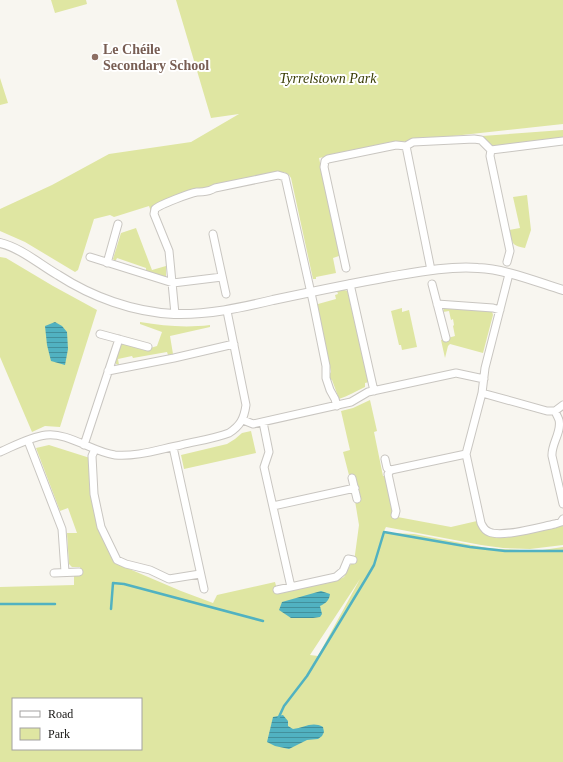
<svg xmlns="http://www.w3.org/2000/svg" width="563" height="762" font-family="Georgia,serif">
<defs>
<pattern id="water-rules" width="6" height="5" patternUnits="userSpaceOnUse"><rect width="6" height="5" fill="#51b2c1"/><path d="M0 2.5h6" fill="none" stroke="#42909c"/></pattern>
</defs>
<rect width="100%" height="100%" fill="#f8f6f0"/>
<path fill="#dfe6a2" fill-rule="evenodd" d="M51,0h35l1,4 -32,9z
M176,0h387v124l-156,17 -88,17 21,96 -1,2 -6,2 3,15 -20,4v2h-3l-22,-101 -2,-3 -5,-3 -74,15 -1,4 -8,-1 -49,24 -3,-8 -35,11 -4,-2 -16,4 -16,51 -3,2 -50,-30 -25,-11v-22l52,-24 57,-31 82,-12 48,-28 -28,4z
M0,78l8,25 -8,2z
M563,130v10l-64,6h-7l-10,-10z
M527,195l4,35 -6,18c-14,-3 -12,-4 -16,-18l11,-2 -7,-31z
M136,228l16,42 14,-4v10l-2,1 -18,-6v-3l-29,-10 -2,4 -2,-3 8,-26z
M0,257l6,1 47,28 44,24 -37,117 -15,-1 -13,6 -32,-75z
M344,290l4,1 21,91 -4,1v4c-9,4 -17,9 -26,12l-7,-19 -3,-1 -1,-3 3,-4 -13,-62v-6l18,-5 -1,-4 3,-1 -1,-3z
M444,307l48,4 1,4 -10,38 -33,-9 -2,2 -3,12 -4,-18 14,-4 -2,-10 1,-1 -1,-6 -2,1 -2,-9 -6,1z
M402,308v4l7,-2 8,37 -15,3 -1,-5h-2l-8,-34z
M140,322c24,4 46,6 70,3v2l-40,9 3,18 -5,1 -1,-3 -34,6 -1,-2 -14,3 1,6 -3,-1 -1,-3 7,-18 22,7 13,-4 5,-14 -22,-8z
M370,400l7,31 -3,1 9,44h3l7,34 -1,6 59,11 26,-6 3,8 7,6 18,3 58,-14v21l-33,4 -27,-1 -22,-3 -95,-18 -2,4 8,2 22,1 73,14 49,3 27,-4v215h-563v-175l74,-2v-9l7,-1 -1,-8h-8l-3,-3 -2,-31h10l-9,-25 -8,3 -24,-63 13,-3 41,13c0,10 -1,21 0,31 2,21 13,62 30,76l61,26 32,12 4,-8 58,-13 3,11 62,-14 4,-2 8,-15h2l5,-37 -4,-24 6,-2 -5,-21 -6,1 -7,-27 7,-2 -9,-39 12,-3zM360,579l-42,77 -8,-1zM13,699h128v50h-128z
M251,431l5,22 -72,16 -3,-14 46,-11 8,-5 7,-6z"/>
<path fill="url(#water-rules)" d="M55,322l7,4 5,6 1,17 -3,16 -14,-4 -4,-16 -2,-19z
M321,591l9,3c-1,7 -4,9 -10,12l2,8 -2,3 -7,1h-22l-12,-8 3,-8z
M283,715l5,6v5l5,3c11,-1 19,-8 30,-2l1,5 -2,4 -4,3 -11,1 -18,9 -14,-3 -8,-4 6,-25z"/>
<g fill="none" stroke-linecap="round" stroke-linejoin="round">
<path stroke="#51b2c1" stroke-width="2.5" d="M0,604h55
M111,609l2,-26 11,1 139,37
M278,719l6,-13 23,-30 60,-99 7,-12 10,-33 86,15 35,4h58"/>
<defs>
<path id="minor" d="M406,146l25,124
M491,150l-1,6 20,95 -3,11
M213,234l13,60
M90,257l83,26 49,-6
M107,263l11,-39
M346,268l-22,-101 1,-6 3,-2 68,-14 10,1 7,-4 61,-3 7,1 10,10 72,-9
M509,274l-24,94 -3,25 -16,61 15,69c2,4 3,7 8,9 13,6 51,-5 66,-8l6,-2 2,-3
M350,284l24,107
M432,284l14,54
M437,304l56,4 7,2
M175,314l-6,-63 -15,-37 1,-5c4,-4 35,-16 42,-17 8,-1 10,1 18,-4l63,-13 7,2 28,125 13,64v12l4,12 5,9 2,7
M100,334l48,13
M108,371l66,-13 60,-14
M482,393l65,18h8l8,-6
M555,411c1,3 3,6 4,9 3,12 -8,24 -7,36l11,48
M243,420l10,4 98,-22 17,-10 88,-19 28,6
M263,422l6,30 -5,15 27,120
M28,441l34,88 3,43
M84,445l35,-106
M173,447l31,142
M95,449l-3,7 2,38 7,33 16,33 9,4 24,6 19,9 31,-5
M0,452c14,-6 30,-15 46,-17 21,-3 47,17 69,20 22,2 45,-6 66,-10 16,-4 32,-6 48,-12 11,-7 15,-14 17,-28l-19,-94
M385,459l2,9 4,2
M352,478l5,21
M273,506l82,-18
M395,515l1,-4 -8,-37 3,-4 75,-16
M54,573l25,-1
M277,590l59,-13 7,-6 5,-12 5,1"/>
<path id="tertiary" d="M0,243c21,5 39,21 58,32 34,22 75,37 116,39 34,1 66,-6 99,-14 38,-8 76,-16 115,-23 30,-5 60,-11 90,-9 27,1 59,14 85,22"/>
</defs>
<use href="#minor" stroke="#c9c6c1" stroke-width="9"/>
<use href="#tertiary" stroke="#c9c6c1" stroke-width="10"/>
<use href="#minor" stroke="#fff" stroke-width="7"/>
<use href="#tertiary" stroke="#fff" stroke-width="8"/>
</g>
<circle fill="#8d6e63" stroke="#fff" stroke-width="1.5" cx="95" cy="57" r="4"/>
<g text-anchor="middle" stroke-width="4" stroke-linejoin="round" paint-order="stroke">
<g font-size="14" font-weight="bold" fill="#785e54" stroke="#fff" text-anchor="start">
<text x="103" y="54">Le Chéile<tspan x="103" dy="16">Secondary School</tspan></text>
</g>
<g font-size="14" font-style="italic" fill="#393c04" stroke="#fff">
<text x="328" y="83">Tyrrelstown Park</text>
</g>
</g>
<rect x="12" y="698" width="130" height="52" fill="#ffffff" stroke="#a3a2a1"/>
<rect x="20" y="711" width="20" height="6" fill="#ffffff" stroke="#a3a2a1"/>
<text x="48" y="718" font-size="12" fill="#181715">Road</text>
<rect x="20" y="728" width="20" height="12" fill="#dfe6a2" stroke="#a3a2a1"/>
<text x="48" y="738" font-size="12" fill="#181715">Park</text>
</svg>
